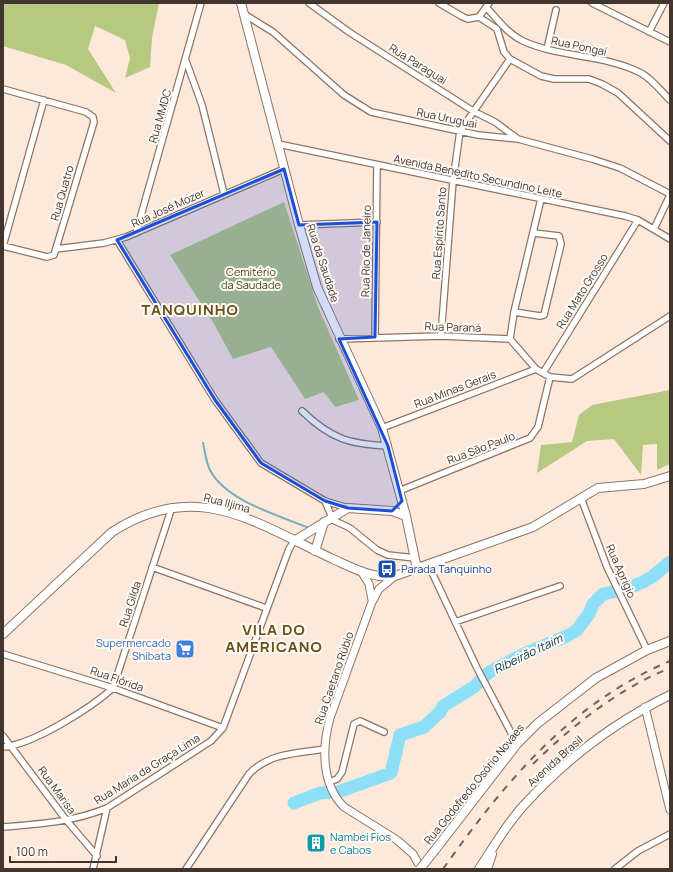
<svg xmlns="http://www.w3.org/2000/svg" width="673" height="872" font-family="Manrope,sans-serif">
<rect width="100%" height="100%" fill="#fee8da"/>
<path fill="#b7c881" d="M3,3h156l-7,35 -2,29 -25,11 5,-20 -5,-18 -30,-14 -7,23 28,44 -50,-28 -63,-19z
M284,202l34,105 41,93 -24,7 -11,-15 -19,7 -34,-52 -38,12 -19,-35 -44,-69z
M670,390v74l-13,6v-26l-14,1 -2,30 -27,-36 -27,2 -50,32 4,-28 31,-3 7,-27 13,-10z"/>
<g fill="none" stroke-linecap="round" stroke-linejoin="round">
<path stroke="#76acbb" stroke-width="2" d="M203,443c2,8 3,20 7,27 16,31 68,45 99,58"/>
<path stroke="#8ddff7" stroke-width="13" d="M294,803l26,-10 18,-1 53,-19 9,-38 24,-8 16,-15 3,-6 31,-19 14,-14 36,-19 43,-18 10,-6 12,-16 4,-10 10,-10 23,-5 17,-7 9,-5 18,-15"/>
<defs>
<path id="minor" d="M309,3l40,29 124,79 22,11 23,17
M439,3l24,14 5,2 11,-2 10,-14
M592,3l78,39
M487,8c10,11 21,26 36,33 37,17 81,13 118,32 11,6 20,18 29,27
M244,14l29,18 71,63 27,17 107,23 40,4 74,20 28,9 50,26
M479,17l18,12 7,23 6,7 31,17 13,3h35l13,5 16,9 52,48
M649,32l15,-29
M547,49l9,-39
M186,61l16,44 22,89
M3,89l83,23 7,5 1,5 -40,133 -7,2 -44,-11
M278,144l347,72 13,4 32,19
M299,225l78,-3
M654,229l16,-34
M136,233l65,-230
M117,240l98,160 46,63 64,38 23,7
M3,246l41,-146
M56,249l48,-6 22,-6 158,-68
M514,312l26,4 4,-1 17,-71 -2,-8 -25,-3
M441,336l12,-155 7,-50 50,-72
M375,337l2,-172
M339,339l102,-3 69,3 26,30 14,8 22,2 98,-63
M510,339l4,-27 27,-113
M543,373l95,-153
M302,411c29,28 47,33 86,35
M382,428l154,-59
M399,491l131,-53 8,-11 12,-50
M581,498l26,69 40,83
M325,501l8,19 17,8 27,22 11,5 27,3
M428,564l49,104 40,76
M152,567l114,41
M455,622l105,-36
M3,654l110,34 110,40
M3,736l64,85 30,35
M3,747c29,-2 88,-39 110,-59l59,-181
M329,782l8,-3 5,-7 12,-48 6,-3 24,11
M3,827c36,-3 70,-5 104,-19l104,-67 12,-13 66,-179 5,-8
M93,869l14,-61
M186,869l63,-95c20,-21 48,-21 76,-25
M615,869l23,-18 32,-17"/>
<path id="tertiary" d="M361,571l8,13 3,16
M395,576l-16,13 -7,13 -42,116c-8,29 -9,66 14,89l53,33 16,14 5,9
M645,707l25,103"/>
<path id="secondary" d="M241,3l58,222 18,62 65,141 24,88 11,53
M294,541l54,-33 44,3 14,5
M315,551l9,-29
M3,634l109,-102c85,-55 143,-9 223,28 20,9 38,19 60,16l138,-49 65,-39 46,-4 26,-8
M435,850l82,-106 21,-21 58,-45 51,-28 23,-9
M479,869c14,-21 28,-46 46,-65 41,-45 90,-82 145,-109
M487,869l5,-15"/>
</defs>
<use href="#minor" stroke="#8d7565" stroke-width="8"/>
<use href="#tertiary" stroke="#8d7565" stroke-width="9"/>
<use href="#secondary" stroke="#8d7565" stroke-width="10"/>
<use href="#minor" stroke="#fff" stroke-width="5.5"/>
<use href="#tertiary" stroke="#fff" stroke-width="7"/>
<use href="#secondary" stroke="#fff" stroke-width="8"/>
<path stroke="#71645b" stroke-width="2" stroke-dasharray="7 7" stroke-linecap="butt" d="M533,764c40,-39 85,-75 137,-96
M443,869c62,-87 126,-165 227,-208"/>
<defs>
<path id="secondary-bridge" d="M420,869l15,-19"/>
</defs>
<use href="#secondary-bridge" stroke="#8d7565" stroke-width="10" stroke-linecap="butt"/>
<use href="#secondary-bridge" stroke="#fff" stroke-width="8"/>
</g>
<path fill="#1d4ed8" fill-opacity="0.2" stroke="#1d4ed8" stroke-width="3" stroke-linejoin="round" d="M284,169l15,56 78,-3 -2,115 -36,2 49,107 14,55 -10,10 -44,-3 -23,-7 -64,-38 -46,-63 -98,-160z"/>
<defs>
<symbol id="bus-square" viewBox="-11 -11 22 22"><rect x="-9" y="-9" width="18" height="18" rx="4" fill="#1a4fb4" stroke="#fef9f5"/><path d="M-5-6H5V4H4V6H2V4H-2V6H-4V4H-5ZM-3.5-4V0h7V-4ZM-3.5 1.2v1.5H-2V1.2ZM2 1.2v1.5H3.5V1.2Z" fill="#fff"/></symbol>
<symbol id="supermarket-square" viewBox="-11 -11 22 22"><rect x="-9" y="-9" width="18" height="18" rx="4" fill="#3f7fe0" stroke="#fef9f5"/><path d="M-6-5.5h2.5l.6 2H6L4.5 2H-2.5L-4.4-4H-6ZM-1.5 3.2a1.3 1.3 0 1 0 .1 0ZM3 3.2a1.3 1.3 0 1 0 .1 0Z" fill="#fff"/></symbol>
<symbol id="building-square" viewBox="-11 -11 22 22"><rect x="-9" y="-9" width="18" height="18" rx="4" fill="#0f9aa8" stroke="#fef9f5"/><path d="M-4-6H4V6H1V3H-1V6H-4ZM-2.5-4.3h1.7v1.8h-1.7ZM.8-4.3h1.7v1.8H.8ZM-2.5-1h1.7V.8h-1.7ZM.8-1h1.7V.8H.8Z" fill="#fff"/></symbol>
</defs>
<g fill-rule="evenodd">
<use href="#bus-square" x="376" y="558" width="22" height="22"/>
<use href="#supermarket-square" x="174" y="638" width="22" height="22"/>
<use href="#building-square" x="305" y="832" width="22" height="22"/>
</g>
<g text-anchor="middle" stroke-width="4" stroke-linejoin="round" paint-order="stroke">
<g font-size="11" fill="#40362f" stroke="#fef9f5">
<text transform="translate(579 46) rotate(12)" y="4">Rua Pongaí</text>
<text transform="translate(418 64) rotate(32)" y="4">Rua Paraguai</text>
<text transform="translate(160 116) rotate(-74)" y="4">Rua MMDC</text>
<text transform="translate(447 118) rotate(12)" y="4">Rua Uruguai</text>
<text transform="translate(478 176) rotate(12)" y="4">Avenida Benedito Secundino Leite</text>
<text transform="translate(62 193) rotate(-74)" y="4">Rua Quatro</text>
<text transform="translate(168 208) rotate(-24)" y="4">Rua José Mozer</text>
<text transform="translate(439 233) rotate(-86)" y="4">Rua Espírito Santo</text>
<text transform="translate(366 251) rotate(-89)" y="4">Rua Rio de Janeiro</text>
<text transform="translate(323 263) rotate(72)" y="4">Rua da Saudade</text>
<text transform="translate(582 291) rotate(-58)" y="4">Rua Mato Grosso</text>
<text transform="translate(453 327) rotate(2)" y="4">Rua Paraná</text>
<text transform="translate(455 389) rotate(-21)" y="4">Rua Minas Gerais</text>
<text transform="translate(481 448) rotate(-21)" y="4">Rua São Paulo</text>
<text transform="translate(227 503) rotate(15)" y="4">Rua Iljima</text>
<text transform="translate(621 571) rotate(66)" y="4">Rua Aprigio</text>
<text transform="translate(130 604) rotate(-72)" y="4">Rua Gilda</text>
<text transform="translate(334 678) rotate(-71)" y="4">Rua Caetano Rúbio</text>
<text transform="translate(117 679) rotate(19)" y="4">Rua Flórida</text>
<text transform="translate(555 761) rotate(-42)" y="4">Avenida Brasil</text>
<text transform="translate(147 769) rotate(-32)" y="4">Rua Maria da Graça Lima</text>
<text transform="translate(474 784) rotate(-51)" y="4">Rua Godofredo Osório Novaes</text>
<text transform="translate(57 790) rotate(54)" y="4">Rua Marisa</text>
</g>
<g font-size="11" fill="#404c0f" stroke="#fef9f5">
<text x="251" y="276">Cemitério<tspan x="251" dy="13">da Saudade</tspan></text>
</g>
<g font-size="11" fill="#164399" stroke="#fef9f5" text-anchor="start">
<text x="401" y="573">Parada Tanquinho</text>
</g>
<g font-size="11" fill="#366cbe" stroke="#fef9f5" text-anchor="end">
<text x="171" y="647">Supermercado<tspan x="171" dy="13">Shibata</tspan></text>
</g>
<g font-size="11" fill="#0d838f" stroke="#fef9f5" text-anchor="start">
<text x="330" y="841">Nambei Fios<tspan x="330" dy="13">e Cabos</tspan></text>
</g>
<g font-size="12" font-style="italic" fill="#0e404d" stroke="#fef9f5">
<text transform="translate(528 654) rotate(-26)" y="4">Ribeirão Itaim</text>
</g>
<g font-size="15" font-weight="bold" letter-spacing="1" fill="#674f15" stroke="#fef9f5">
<text x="190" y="315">TANQUINHO</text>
<text x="274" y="635">VILA DO<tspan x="274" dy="17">AMERICANO</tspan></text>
</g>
</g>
<rect width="673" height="872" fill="none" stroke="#40362f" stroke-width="8"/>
<path d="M10 856v6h106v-6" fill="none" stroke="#40362f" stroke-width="2"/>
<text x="16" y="856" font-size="12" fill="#40362f" stroke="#fef9f5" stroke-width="3" paint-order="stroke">100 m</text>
</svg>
